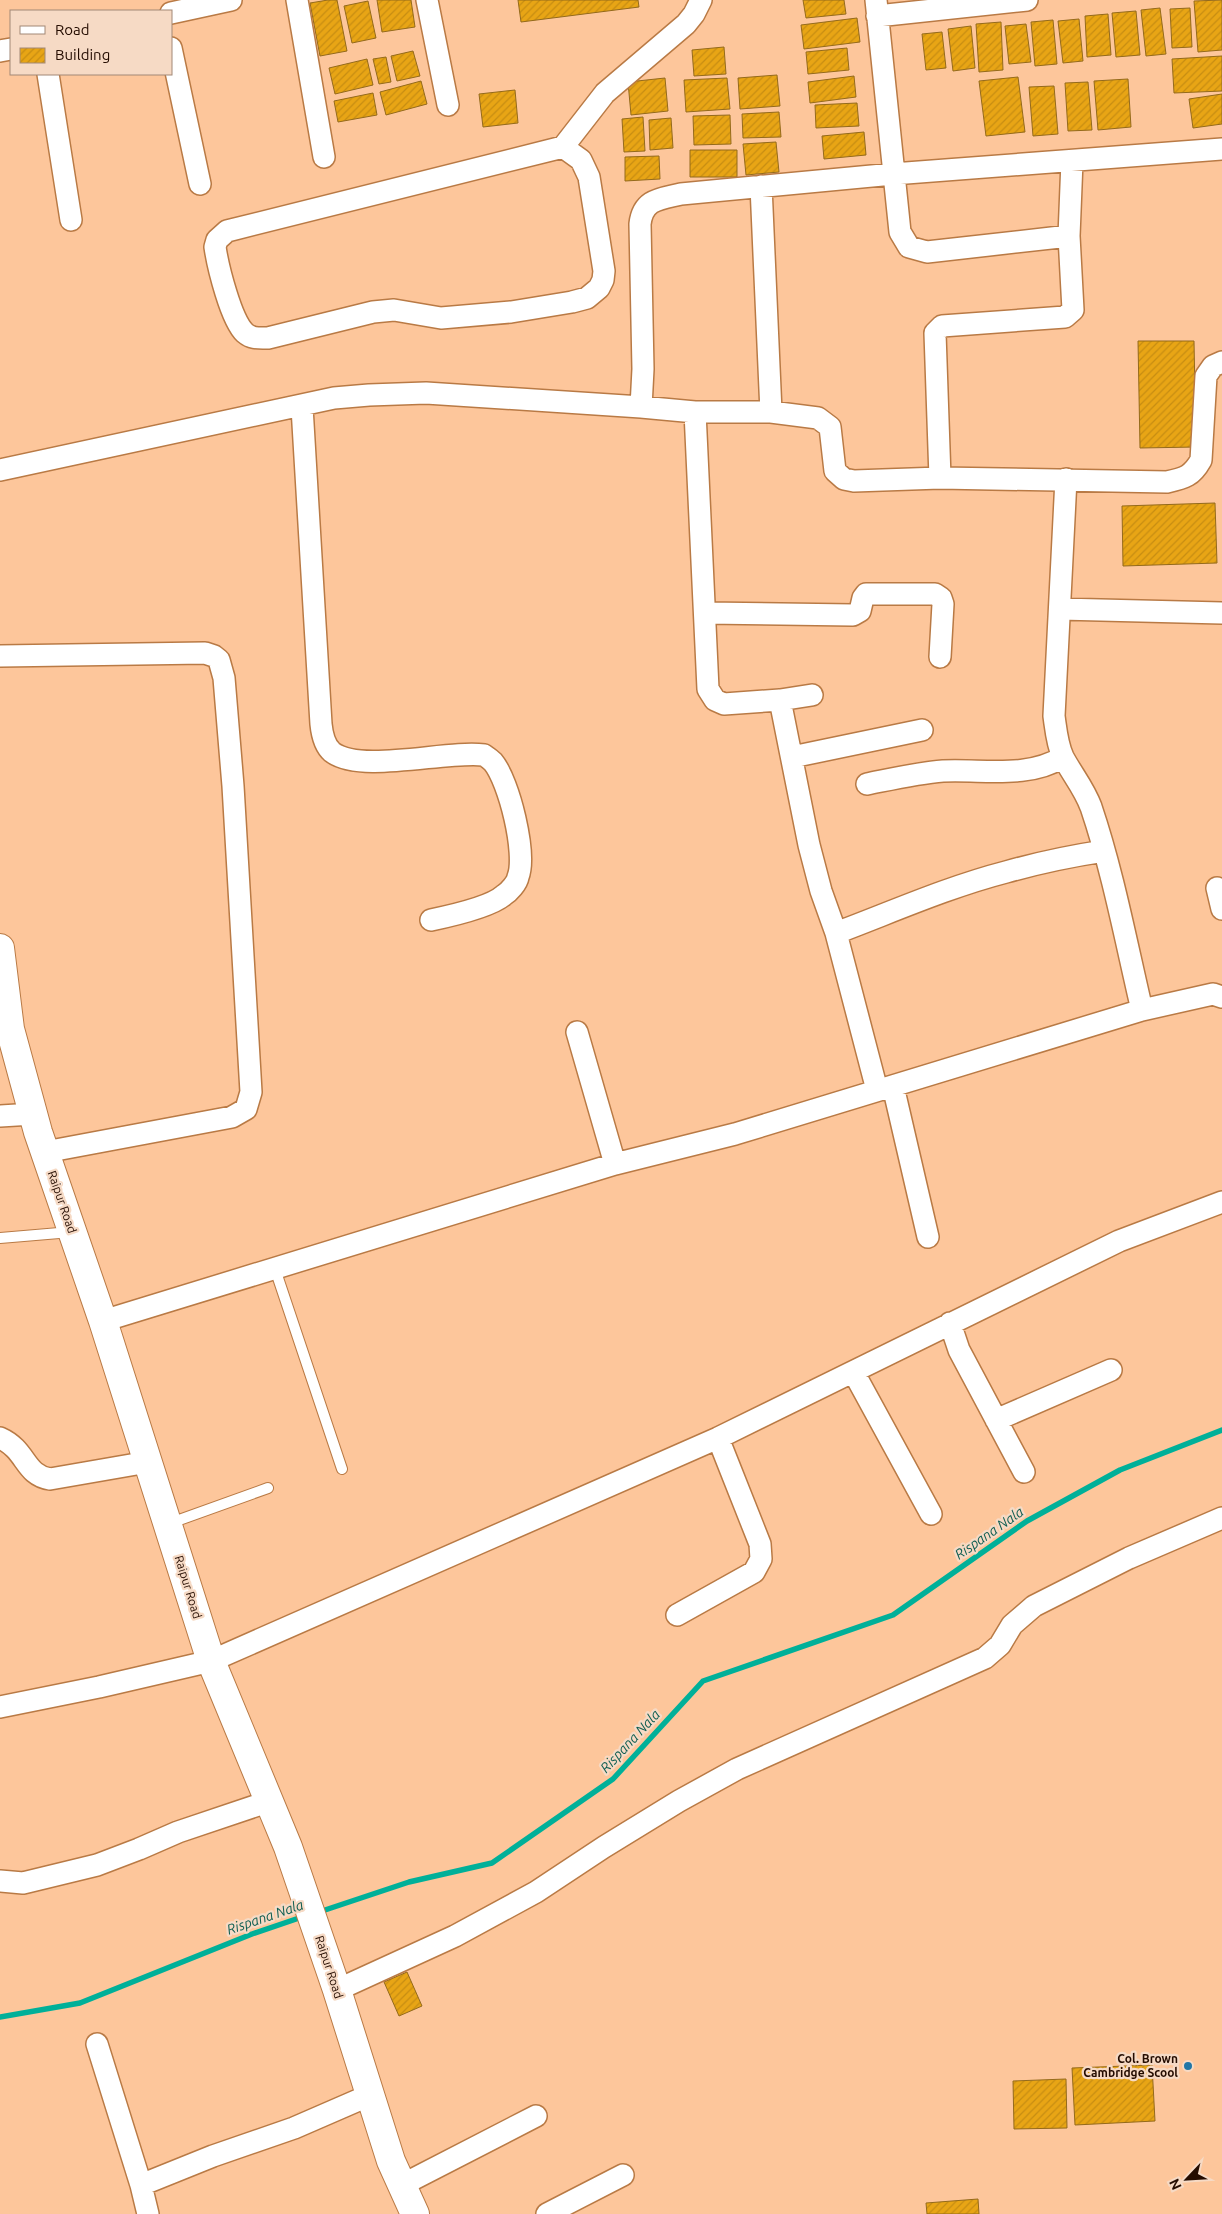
<svg xmlns="http://www.w3.org/2000/svg" width="1222" height="2214" font-family="Ubuntu,sans-serif">
<defs>
<pattern id="building-hatch" width="6" height="6" patternUnits="userSpaceOnUse" patternTransform="scale(1.25)"><rect width="6" height="6" fill="#e8a515"/><path d="M-1 1l2-2M0 6l6-6M5 7l2-2" fill="none" stroke="#c78d12"/></pattern>
</defs>
<rect width="100%" height="100%" fill="#fdc69b"/>
<g fill="none" stroke-linecap="round" stroke-linejoin="round">
<path stroke="#00b099" stroke-width="5.5" d="M319,1912l90,-30 83,-19 121,-84 90,-98 190,-66 134,-94 93,-51 102,-40
M0,2017l80,-14 172,-69 53,-18"/>
</g>
<path fill="url(#building-hatch)" stroke="#946a1b" d="M328,0h9l10,51 -27,5 -10,-53z
M377,0h34l4,27 -33,5z
M518,0h120l1,7 -118,15z
M803,0h41l2,14 -40,4z
M1222,0v50l-24,2 -4,-51z
M368,1l8,37 -24,5 -8,-37z
M1160,8l6,46 -20,2 -5,-46z
M1190,8l2,39 -20,1 -2,-39z
M1136,11l4,44 -24,2 -4,-44z
M1108,14l3,41 -24,2 -2,-41z
M857,18l3,24 -56,7 -3,-24z
M1079,19l4,42 -20,2 -5,-42z
M1053,20l4,44 -22,2 -4,-44z
M1001,22l2,48 -24,2 -3,-48z
M1026,24l5,38 -22,2 -4,-38z
M971,26l4,42 -22,3 -5,-42z
M942,32l4,36 -20,2 -4,-36z
M724,47l2,27 -32,2 -2,-26z
M847,48l2,22 -41,4 -2,-22z
M413,51l7,25 -23,5 -6,-25z
M1222,56v35l-48,2 -2,-34z
M386,57l5,25 -12,2 -6,-25z
M367,59l6,26 -38,9 -6,-26z
M777,75l3,31 -40,3 -2,-31z
M854,76l2,21 -46,6 -2,-21z
M1018,77l7,55 -39,4 -7,-55z
M665,78l3,33 -37,4 -3,-33z
M727,78l3,31 -44,3 -2,-32z
M1128,79l3,48 -33,3 -4,-49z
M421,81l6,23 -41,11 -6,-23z
M1088,82l4,48 -24,1 -3,-48z
M1054,86l4,48 -25,2 -4,-49z
M515,90l3,33 -35,4 -4,-33z
M373,93l4,22 -39,7 -4,-21z
M1222,94v30l-29,4 -4,-29z
M857,103l2,23 -43,2 -1,-23z
M779,112l2,25 -38,1 -1,-24z
M730,115l1,29 -37,1 -1,-29z
M643,117l2,34 -21,1 -2,-33z
M671,118l2,30 -23,2 -1,-30z
M864,132l2,23 -42,4 -2,-23z
M776,142l3,30 -33,3 -3,-31z
M690,150h47v27h-47z
M659,156l1,23 -35,2v-24z
M1138,341h56l2,106 -56,1z
M1215,503l2,60 -94,3 -1,-60z
M407,1972l15,34 -23,10 -15,-34z
M1152,2065l3,56 -80,4 -3,-57z
M1066,2079l1,49 -53,1 -1,-48z
M978,2199l1,15h-52l-1,-11z"/>
<g fill="none" stroke-linecap="round" stroke-linejoin="round">
<defs>
<path id="lane" d="M0,1238l71,-6
M275,1269l67,200
M168,1524l100,-36"/>
<path id="street" d="M297,0l27,157
M427,0l21,105
M876,0l24,232 9,15 18,5 142,-16
M171,13l60,-13
M877,16l150,-16
M171,48l29,136
M0,51l11,-2
M48,74l23,146
M563,147l18,13 8,17 15,94 -1,9 -4,8 -12,10 -15,4 -61,10 -70,6 -47,-8 -21,2 -105,26c-9,0 -16,1 -23,-5 -14,-13 -27,-66 -30,-86l2,-7 10,-9z
M563,147l42,-54 81,-69 8,-10 7,-14
M761,186l10,226
M302,407l19,317c1,10 3,21 11,28 29,22 115,-2 152,3 3,2 7,5 9,7 16,19 34,92 25,115 -1,6 -9,15 -14,18 -13,12 -54,21 -73,25
M641,407l54,5h76l47,6 12,9 5,44 9,8 10,2 86,-3 227,4c18,-4 25,-6 34,-22l5,-84 7,-10 9,-4
M695,412l13,277 7,11 9,4 56,-4 32,-5
M0,470l334,-72 35,-3 57,-2 215,14 2,-38 -3,-145c3,-25 20,-25 41,-30l212,-20 329,-25
M940,478l-5,-145 7,-7 123,-9 8,-7 -4,-74 3,-75
M1066,479l-12,237c2,14 3,28 9,41 9,17 21,31 28,50 22,65 35,135 51,203
M1060,609l162,4
M705,613l148,2 7,-4 3,-13 3,-4h69l6,4 2,6 -3,53
M0,656l205,-3 9,3 5,4 5,18 9,108 18,306 -5,17 -14,8 -187,35
M780,700l29,145 12,46 15,42 41,157
M792,757l130,-27
M867,784c25,-5 51,-11 76,-13 41,-2 84,8 120,-14
M1217,888l5,21
M836,933c56,-21 112,-46 170,-61 32,-9 65,-16 98,-21
M577,1032l38,132
M893,1086l35,151
M0,1116l33,-2
M103,1321l512,-157 120,-30 407,-124 71,-16 9,3
M950,1323l9,27 65,122
M854,1373l77,141
M996,1420l115,-50
M0,1438c27,12 24,37 50,41l98,-17
M677,1615l77,-43 7,-13 -1,-15 -42,-106
M0,1707l99,-20 112,-26 507,-223 401,-197 103,-39
M0,1881l23,2 74,-18 42,-16 39,-17 92,-31
M337,1990l118,-54 81,-44 68,-45 75,-46 58,-32 248,-111 15,-13 12,-20 22,-19 95,-48 93,-40
M97,2044l44,141 7,29
M141,2185l72,-29 81,-28 76,-33
M402,2185l134,-69
M547,2214l76,-39"/>
<path id="secondary" d="M0,948l10,81 28,103 65,189 108,340 77,186 49,143 54,171 24,53"/>
</defs>
<use href="#lane" stroke="#b97a45" stroke-width="12"/>
<use href="#street" stroke="#b97a45" stroke-width="24"/>
<use href="#secondary" stroke="#b97a45" stroke-width="30"/>
<use href="#lane" stroke="#fff" stroke-width="10"/>
<use href="#street" stroke="#fff" stroke-width="21"/>
<use href="#secondary" stroke="#fff" stroke-width="28"/>
</g>
<circle fill="#2176a6" stroke="#f6dac5" stroke-width="2" cx="1188" cy="2066" r="5"/>
<g text-anchor="middle" stroke-width="4.5" stroke-linejoin="round" paint-order="stroke">
<g font-size="12" fill="#240c00" stroke="#f6dac5">
<text transform="translate(62 1202) rotate(71)" y="4">Raipur Road</text>
<text transform="translate(188 1587) rotate(73)" y="4">Raipur Road</text>
<text transform="translate(329 1967) rotate(72)" y="4">Raipur Road</text>
</g>
<g font-size="12" font-weight="bold" fill="#240c00" stroke="#f6dac5" text-anchor="end">
<text x="1178" y="2063">Col. Brown<tspan x="1178" dy="14">Cambridge Scool</tspan></text>
</g>
<g font-size="14" font-style="italic" fill="#0e5d51" stroke="#f6dac5">
<text transform="translate(989 1533) rotate(-35)" y="5">Rispana Nala</text>
<text transform="translate(630 1741) rotate(-47)" y="5">Rispana Nala</text>
<text transform="translate(265 1917) rotate(-19)" y="5">Rispana Nala</text>
</g>
</g>
<rect x="10" y="10" width="162" height="65" fill="#f6dac5" stroke="#a28876"/>
<rect x="20" y="26" width="25" height="8" fill="#ffffff" stroke="#a28876"/>
<text x="55" y="35" font-size="15" fill="#240c00">Road</text>
<rect x="20" y="48" width="25" height="15" fill="url(#building-hatch)" stroke="#a28876"/>
<text x="55" y="60" font-size="15" fill="#240c00">Building</text>
<g transform="translate(1187 2179) rotate(245)" stroke="#f6dac5" stroke-width="4" paint-order="stroke">
<path d="M0-4L9 19L0 12L-9 19Z" fill="#240c00"/>
<text y="-8" font-size="14" font-weight="bold" text-anchor="middle" fill="#240c00">N</text>
</g>
</svg>
